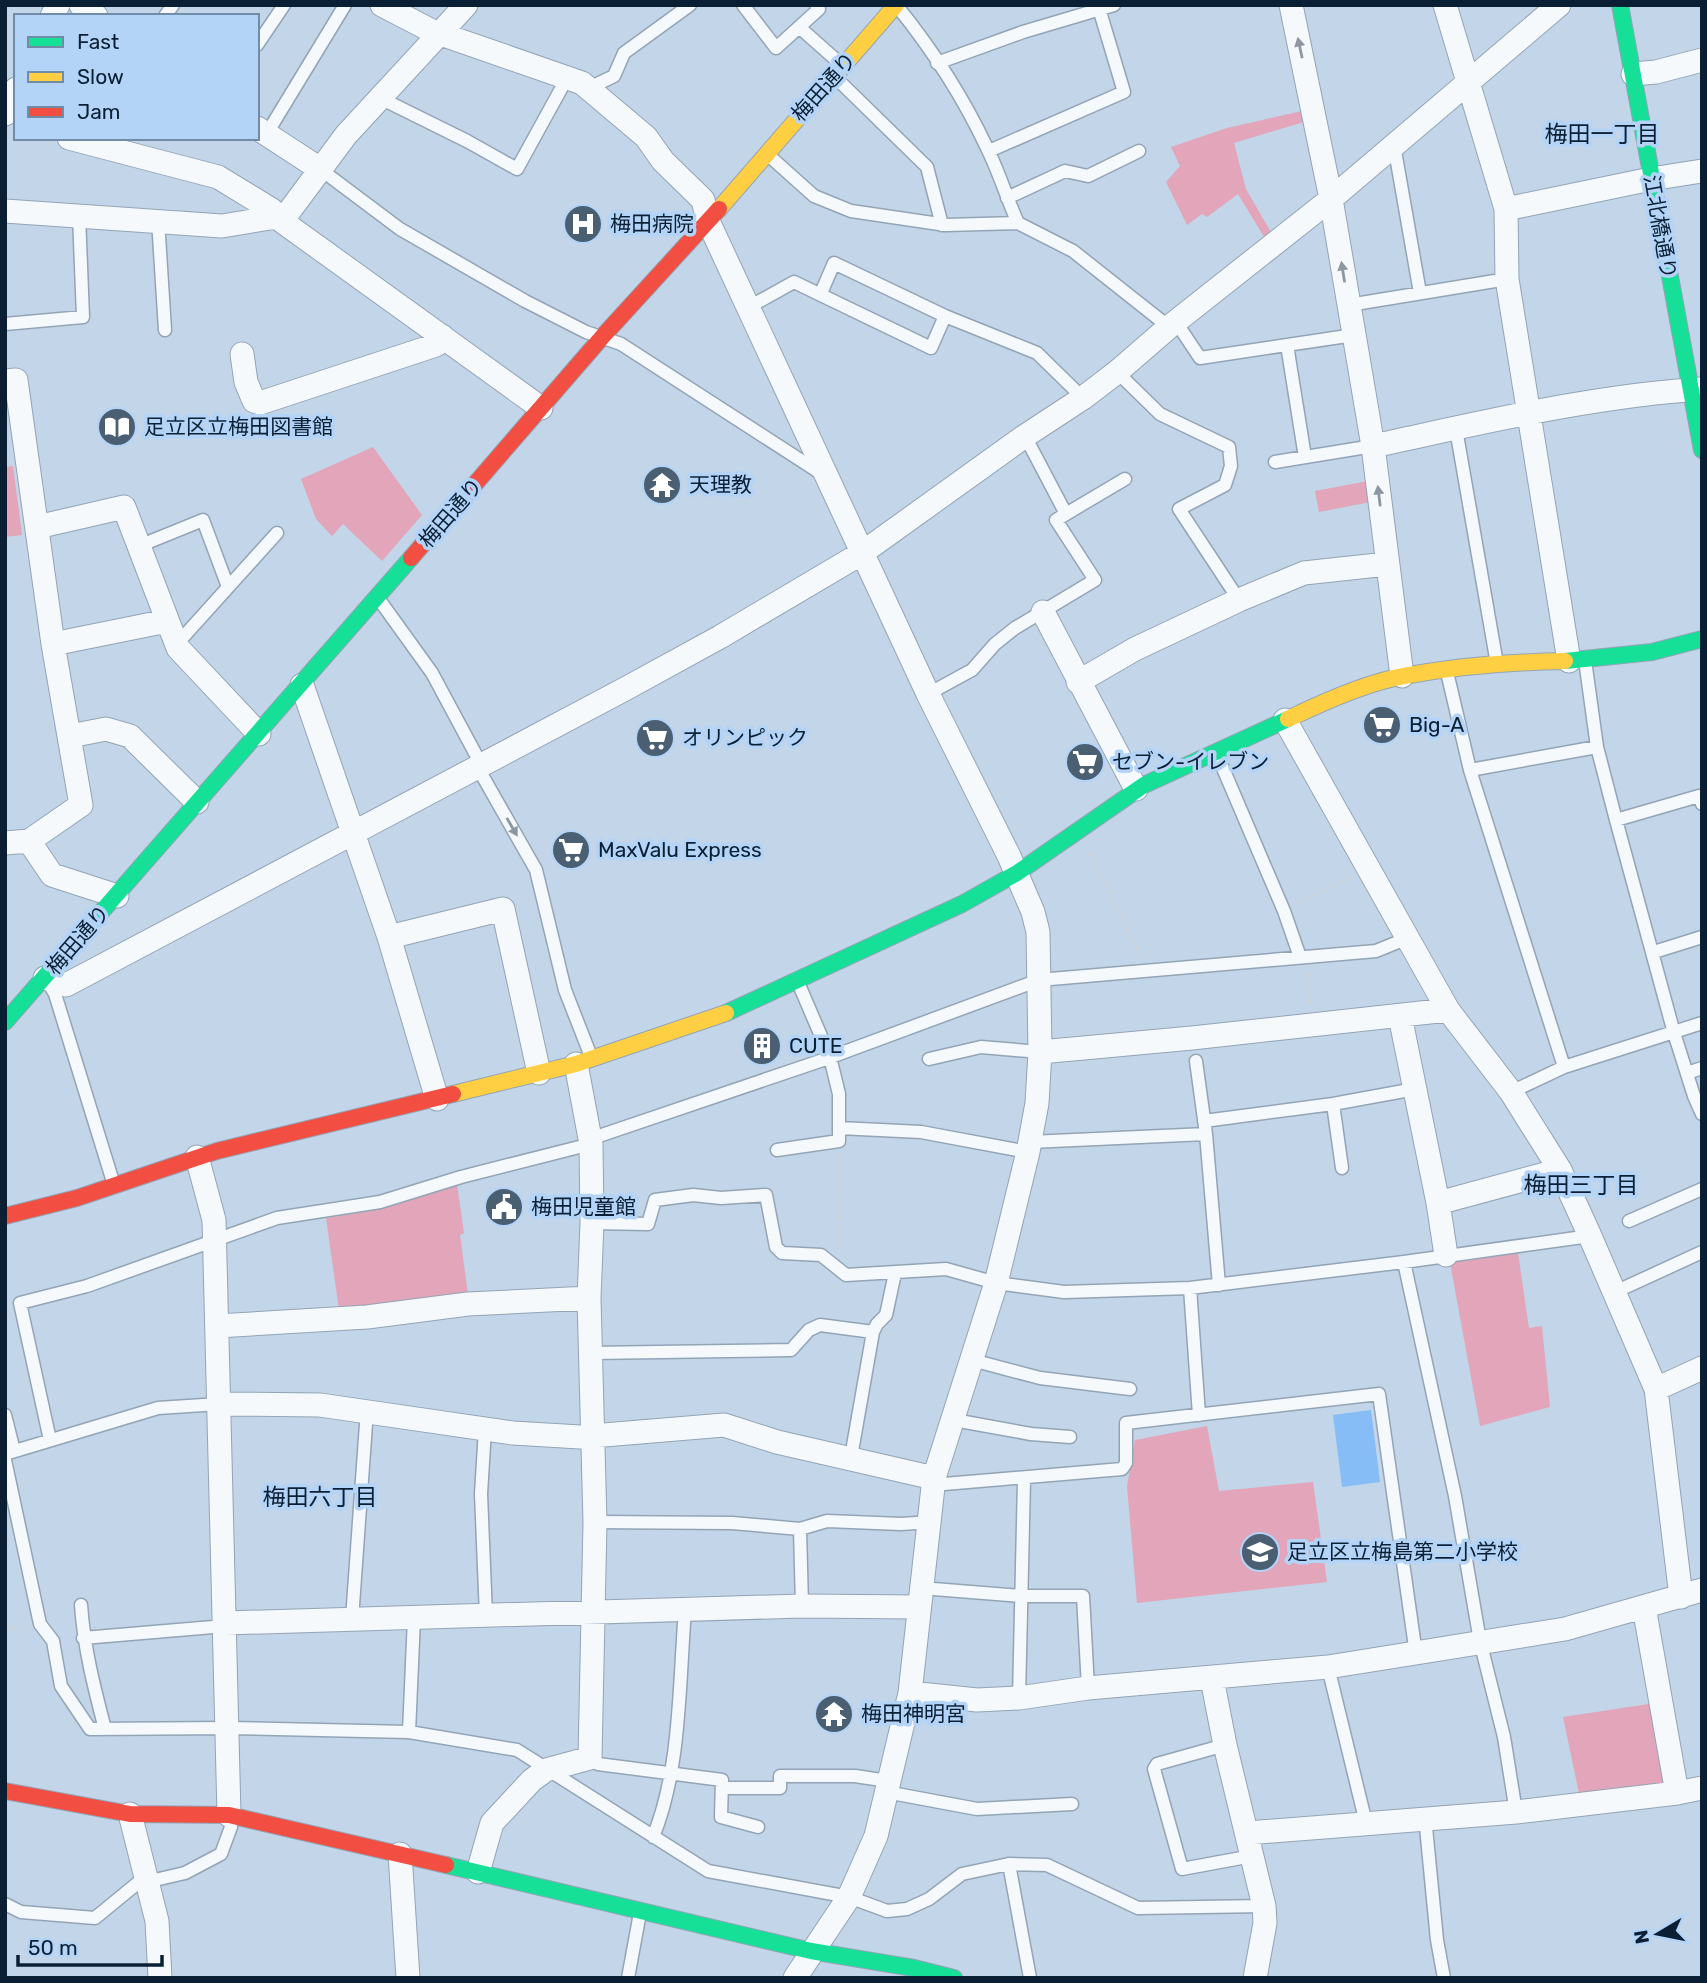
<svg xmlns="http://www.w3.org/2000/svg" width="1707" height="1983" font-family="Rubik,'Noto Sans JP',sans-serif">
<rect width="100%" height="100%" fill="#c3d5e8"/>
<path fill="#e2a5b9" d="M1302,111l2,11 -70,21 12,46 26,45 -6,6 -28,-46 -31,23 -5,-3 -15,11 -21,-43 14,-16 -9,-19 56,-19z
M373,447l49,68 -40,46 -39,-37 -11,12 -16,-17 -15,-40z
M13,466l9,69 -17,2v-70z
M1368,481l3,21 -52,10 -4,-21z
M457,1184l7,49 -4,2 8,59 -129,16 -13,-92 45,-7z
M1518,1253l11,75 13,-2 8,81 -70,19 -30,-163z
M1207,1426l12,65 94,-9 14,100 -190,21 -10,-117 8,-46z
M1655,1703l13,83 -88,12 -17,-81z"/>
<path fill="#86bdf7" d="M1371,1410l9,72 -38,5 -9,-72z"/>
<g fill="none" stroke-linecap="round" stroke-linejoin="round">
<defs>
<path id="lane" d="M743,5l33,43 43,-39 -3,-4
M897,6c34,42 67,93 90,142 12,24 20,51 31,75l55,28 96,76
M165,16l8,-11
M799,27l44,39
M257,45l27,-40
M937,63l86,-31 91,-27
M835,77l92,90 15,58
M589,88l25,-12 10,-23 66,-48
M380,98l87,43 50,28 50,-91
M266,135l79,-130
M1394,145l26,148
M989,151l135,-59 -26,-87
M766,153l48,43 37,15 95,14 72,-2
M320,169l80,60 125,72 61,31 35,12 201,130
M1007,198l58,-27 23,5 51,-25
M158,220l7,110
M821,293l13,-30 111,53 92,37 46,45
M1349,305l158,-26
M749,307l45,-25 137,66 14,-32
M1176,322l24,36 154,-23
M5,324l78,-7 -4,-102
M1287,345l18,112
M1117,372l43,42 69,33 2,19 -6,19 -46,24 60,91
M1456,429l41,235
M1275,462l98,-16
M1066,514l59,-35
M139,546l64,-26 25,67
M378,598l54,75 50,93
M176,645l101,-112
M1585,660l12,87 19,73 58,213 20,63 8,18
M1447,672l23,98 94,297
M928,694l44,-24 23,-26 20,-16 80,-48 -39,-60 10,-6 -41,-78
M1216,752l68,159 16,46
M478,768l58,102 29,120 27,69
M1470,770l127,-23
M1616,820l83,-24 3,8
M1654,952l48,-15
M47,980l8,14 59,191
M929,1059l52,-12 59,5
M1196,1061l10,73 13,151
M1687,1073l15,-5
M1511,1092l53,-25 138,-44
M1333,1104l9,64
M1204,1121l129,-17 82,-15
M839,1128l82,4 107,20
M590,1139l230,-78 219,-81 337,-29 32,-13
M1030,1142l176,-8
M777,1150l62,-9v-47l-9,-37 -33,-77
M1629,1221l73,-32
M592,1223l56,1 7,-24 38,-5 28,3 45,-3 10,52 6,6 39,2 25,20 100,-6 50,14 68,9 126,-4 214,-26 186,-26
M1404,1262l51,234 25,145 24,96 12,75
M1190,1288l9,127
M1615,1292l87,-40
M590,1353l201,-3 18,-20 11,-5 53,7
M972,1360l68,18 90,11
M5,1415l9,36
M954,1420l77,14 39,3
M485,1429l-4,65 5,122
M50,1440l-30,-137 67,-17 190,-68 103,-16 81,-25 130,-33
M5,1454l153,-46 61,-4
M851,1457l22,-125 4,-8 9,-9 9,-42
M5,1460l35,164 13,17 8,45 29,43 138,-1 181,4 108,18 191,121 141,26 38,14 20,-2 22,-10 33,-25 47,-10 38,1 91,43 126,-2
M934,1478l10,6 178,-15 4,-6v-40l253,-29 37,260
M595,1522l137,1 68,6 27,-8 74,3 30,-2
M800,1529l2,77
M921,1588l100,8h62l5,92
M81,1605c3,43 13,82 24,124
M352,1619l15,-209
M83,1638l142,-12
M1328,1667l38,156
M1019,1698l5,-219
M409,1732l5,-114
M1225,1745l-68,19 -3,5 28,100 70,-13
M590,1758l8,6 124,16 -1,37 37,10
M722,1788h58v-12h75l33,5
M886,1792l91,17 95,-5
M1425,1817l12,123 7,38
M653,1837c28,-68 26,-154 32,-227
M1009,1864l21,114
M146,1882l39,-9 36,-19 10,-27 -2,-11
M5,1904l16,8 74,6 50,-41
M628,1978l12,-65"/>
<path id="street" d="M81,5l15,11
M382,5l50,26 150,52 64,54 17,24 40,39 5,21 220,473 81,162 24,56 5,20 2,120 -3,51 -9,49 -32,131 -62,195 -24,215 -34,143 -27,61 -54,81
M1291,5l40,194 42,247 29,230
M1445,5l61,204 1,70 62,382
M52,16l6,-11
M1633,74l23,-2 46,-12
M5,114l11,-25
M257,128l63,41
M69,138l149,39 54,33 4,7 265,191
M1506,209l145,-30 51,-8
M5,211l217,15 54,-9
M282,221l64,-86 120,-130
M242,354l4,28 8,19 6,2 176,-58 6,-9
M5,381l11,-1 37,264 28,161 -52,36
M1373,446c108,-23 218,-50 329,-57
M37,527l87,-20 54,141 81,86
M1043,612l93,177
M53,644l114,-23
M1078,682l57,-33 104,-49 65,-27 83,-9
M302,685l87,252 48,162
M1285,720l163,290 63,82 49,78 30,66 66,153 25,208
M70,736l36,-7 24,7 67,66
M5,843l24,-2 23,34 65,21
M389,937l114,-28 36,164
M45,978l21,7 559,-296 95,-52 142,-84 163,-117 58,-38 34,-26 52,-45 162,-128 228,-194
M1400,1016l38,187 8,52
M1040,1052l152,-14 256,-28
M197,1157l17,63 15,595
M1438,1203l122,-33
M217,1326l150,-9 101,-13 121,-6
M1656,1389l46,-21
M219,1404l101,1 193,28 67,4 144,-12 53,17 157,36
M1644,1607l33,186
M225,1623l577,-17 117,1
M1212,1679l13,66 39,161 1,17 -10,55
M910,1693l67,7 42,-2 69,-10 240,-21 237,-38 137,-39
M130,1814l27,107 3,57
M1247,1833l269,-21 161,-19 25,-5
M400,1854l8,124
M478,1872l14,-49 40,-43 14,-10 44,-12 5,-236 -6,-224 3,-75 -1,-79 -15,-80"/>
<path id="fast" d="M1620,5l82,445
M1565,661l87,-9 50,-13
M726,1013l236,-109 55,-31 127,-88 144,-66
M5,1022l406,-464
M446,1865l365,86 103,17 40,10"/>
<path id="slow" d="M719,209l177,-204
M1288,719c33,-16 80,-37 116,-43 53,-10 108,-14 161,-15
M453,1094l123,-30 150,-51"/>
<path id="jam" d="M411,558l192,-222 116,-127
M5,1216l72,-18 140,-47 236,-57
M5,1791l125,23 99,1 217,50"/>
</defs>
<use href="#lane" stroke="#92a4b6" stroke-width="15"/>
<use href="#street" stroke="#92a4b6" stroke-width="25"/>
<use href="#fast" stroke="#92a4b6" stroke-width="18"/>
<use href="#slow" stroke="#92a4b6" stroke-width="18"/>
<use href="#jam" stroke="#92a4b6" stroke-width="18"/>
<path stroke="#ccd2d9" stroke-width="3.5" stroke-dasharray="3.5 3.5" stroke-linecap="butt" d="M1090,853l51,103
M1298,904l53,-26
M1307,972l3,34
M838,1248l3,-56 -1,-38
M5,1630l20,-3"/>
<use href="#lane" stroke="#f6f9fc" stroke-width="12"/>
<use href="#street" stroke="#f6f9fc" stroke-width="23"/>
<use href="#fast" stroke="#16e098" stroke-width="16"/>
<use href="#slow" stroke="#ffcf43" stroke-width="16"/>
<use href="#jam" stroke="#f24e42" stroke-width="16"/>
</g>
<defs><path id="oneway-solid" d="M-6-.8H1V-3.2L6.5 0L1 3.2V.8H-6Z" transform="scale(1.75)"/></defs>
<g fill="#8c97a2">
<use href="#oneway-solid" transform="translate(1300 48) rotate(-102)"/>
<use href="#oneway-solid" transform="translate(1343 272) rotate(-99)"/>
<use href="#oneway-solid" transform="translate(1379 496) rotate(-97)"/>
<use href="#oneway-solid" transform="translate(512 827) rotate(60)"/>
</g>
<defs>
<symbol id="hospital-disc" viewBox="-11 -11 22 22"><circle r="9.5" fill="#4b5f73" stroke="#b4d4f7"/><path d="M-5-5h3v3.5h4V-5h3V5h-3V1.5h-4V5h-3Z" fill="#fff"/></symbol>
<symbol id="library-disc" viewBox="-11 -11 22 22"><circle r="9.5" fill="#4b5f73" stroke="#b4d4f7"/><path d="M-6-4Q-3-5.5-.7-3.5V5Q-3 3-6 4ZM6-4Q3-5.5 .7-3.5V5Q3 3 6 4Z" fill="#fff"/></symbol>
<symbol id="temple-disc" viewBox="-11 -11 22 22"><circle r="9.5" fill="#4b5f73" stroke="#b4d4f7"/><path d="M0-6L5-2H3V0L6.5 2.5H4V6H1.5V3h-3V6H-4V2.5H-6.5L-3 0V-2H-5Z" fill="#fff"/></symbol>
<symbol id="supermarket-disc" viewBox="-11 -11 22 22"><circle r="9.5" fill="#4b5f73" stroke="#b4d4f7"/><path d="M-6-5.5h2.5l.6 2H6L4.5 2H-2.5L-4.4-4H-6ZM-1.5 3.2a1.3 1.3 0 1 0 .1 0ZM3 3.2a1.3 1.3 0 1 0 .1 0Z" fill="#fff"/></symbol>
<symbol id="building-disc" viewBox="-11 -11 22 22"><circle r="9.5" fill="#4b5f73" stroke="#b4d4f7"/><path d="M-4-6H4V6H1V3H-1V6H-4ZM-2.5-4.3h1.7v1.8h-1.7ZM.8-4.3h1.7v1.8H.8ZM-2.5-1h1.7V.8h-1.7ZM.8-1h1.7V.8H.8Z" fill="#fff"/></symbol>
<symbol id="civic-disc" viewBox="-11 -11 22 22"><circle r="9.5" fill="#4b5f73" stroke="#b4d4f7"/><path d="M-.6-6.5H3V-4.5H.6V-3L4-1V1h2V6H-6V1h2V-1L-.6-3ZM-1.2 2.5V6h2.4V2.5Z" fill="#fff"/></symbol>
<symbol id="school-disc" viewBox="-11 -11 22 22"><circle r="9.5" fill="#4b5f73" stroke="#b4d4f7"/><path d="M0-5L7-2L0 1L-7-2ZM-4 1L0 2.5L4 1V4Q0 6-4 4Z" fill="#fff"/></symbol>
</defs>
<g fill-rule="evenodd">
<use href="#hospital-disc" x="561" y="202" width="44" height="44"/>
<use href="#library-disc" x="95" y="405" width="44" height="44"/>
<use href="#temple-disc" x="640" y="463" width="44" height="44"/>
<use href="#supermarket-disc" x="1360" y="703" width="44" height="44"/>
<use href="#supermarket-disc" x="633" y="716" width="44" height="44"/>
<use href="#supermarket-disc" x="1063" y="740" width="44" height="44"/>
<use href="#supermarket-disc" x="549" y="828" width="44" height="44"/>
<use href="#building-disc" x="740" y="1024" width="44" height="44"/>
<use href="#civic-disc" x="482" y="1185" width="44" height="44"/>
<use href="#school-disc" x="1238" y="1530" width="44" height="44"/>
<use href="#temple-disc" x="812" y="1692" width="44" height="44"/>
</g>
<g text-anchor="middle" stroke-width="7" stroke-linejoin="round" paint-order="stroke">
<g font-size="21" fill="#0a1f34" stroke="#b4d4f7">
<text transform="translate(824 87) rotate(-48)" y="7">梅田通り</text>
<text transform="translate(1660 227) rotate(80)" y="7">江北橋通り</text>
<text transform="translate(451 513) rotate(-49)" y="7">梅田通り</text>
<text transform="translate(78 940) rotate(-49)" y="7">梅田通り</text>
</g>
<g font-size="21" fill="#0a1f34" stroke="#b4d4f7" text-anchor="start">
<text x="610" y="231">梅田病院</text>
<text x="144" y="434">足立区立梅田図書館</text>
<text x="689" y="492">天理教</text>
<text x="1409" y="732">Big-A</text>
<text x="682" y="745">オリンピック</text>
<text x="1112" y="769">セブン-イレブン</text>
<text x="598" y="857">MaxValu Express</text>
<text x="789" y="1053">CUTE</text>
<text x="531" y="1214">梅田児童館</text>
<text x="1287" y="1559">足立区立梅島第二小学校</text>
<text x="861" y="1721">梅田神明宮</text>
</g>
<g font-size="23" fill="#0a1f34" stroke="#b4d4f7">
<text x="1602" y="142">梅田一丁目</text>
<text x="1581" y="1193">梅田三丁目</text>
<text x="320" y="1505">梅田六丁目</text>
</g>
</g>
<rect width="1707" height="1983" fill="none" stroke="#0a1f34" stroke-width="14"/>
<rect x="14" y="14" width="245" height="126" fill="#b4d4f7" stroke="#708ca9" stroke-width="2"/>
<rect x="28" y="37" width="35" height="10" fill="#16e098" stroke="#708ca9" stroke-width="2"/>
<text x="77" y="49" font-size="21" fill="#0a1f34">Fast</text>
<rect x="28" y="72" width="35" height="10" fill="#ffcf43" stroke="#708ca9" stroke-width="2"/>
<text x="77" y="84" font-size="21" fill="#0a1f34">Slow</text>
<rect x="28" y="107" width="35" height="10" fill="#f24e42" stroke="#708ca9" stroke-width="2"/>
<text x="77" y="119" font-size="21" fill="#0a1f34">Jam</text>
<g transform="translate(1658 1934) rotate(260)" stroke="#b4d4f7" stroke-width="5" paint-order="stroke">
<path d="M0-5L12 26L0 18L-12 26Z" fill="#0a1f34"/>
<text y="-10" font-size="19" font-weight="bold" text-anchor="middle" fill="#0a1f34">N</text>
</g>
<path d="M18 1955v10h144v-10" fill="none" stroke="#0a1f34" stroke-width="3.5"/>
<text x="28" y="1955" font-size="21" fill="#0a1f34" stroke="#b4d4f7" stroke-width="5" paint-order="stroke">50 m</text>
</svg>
